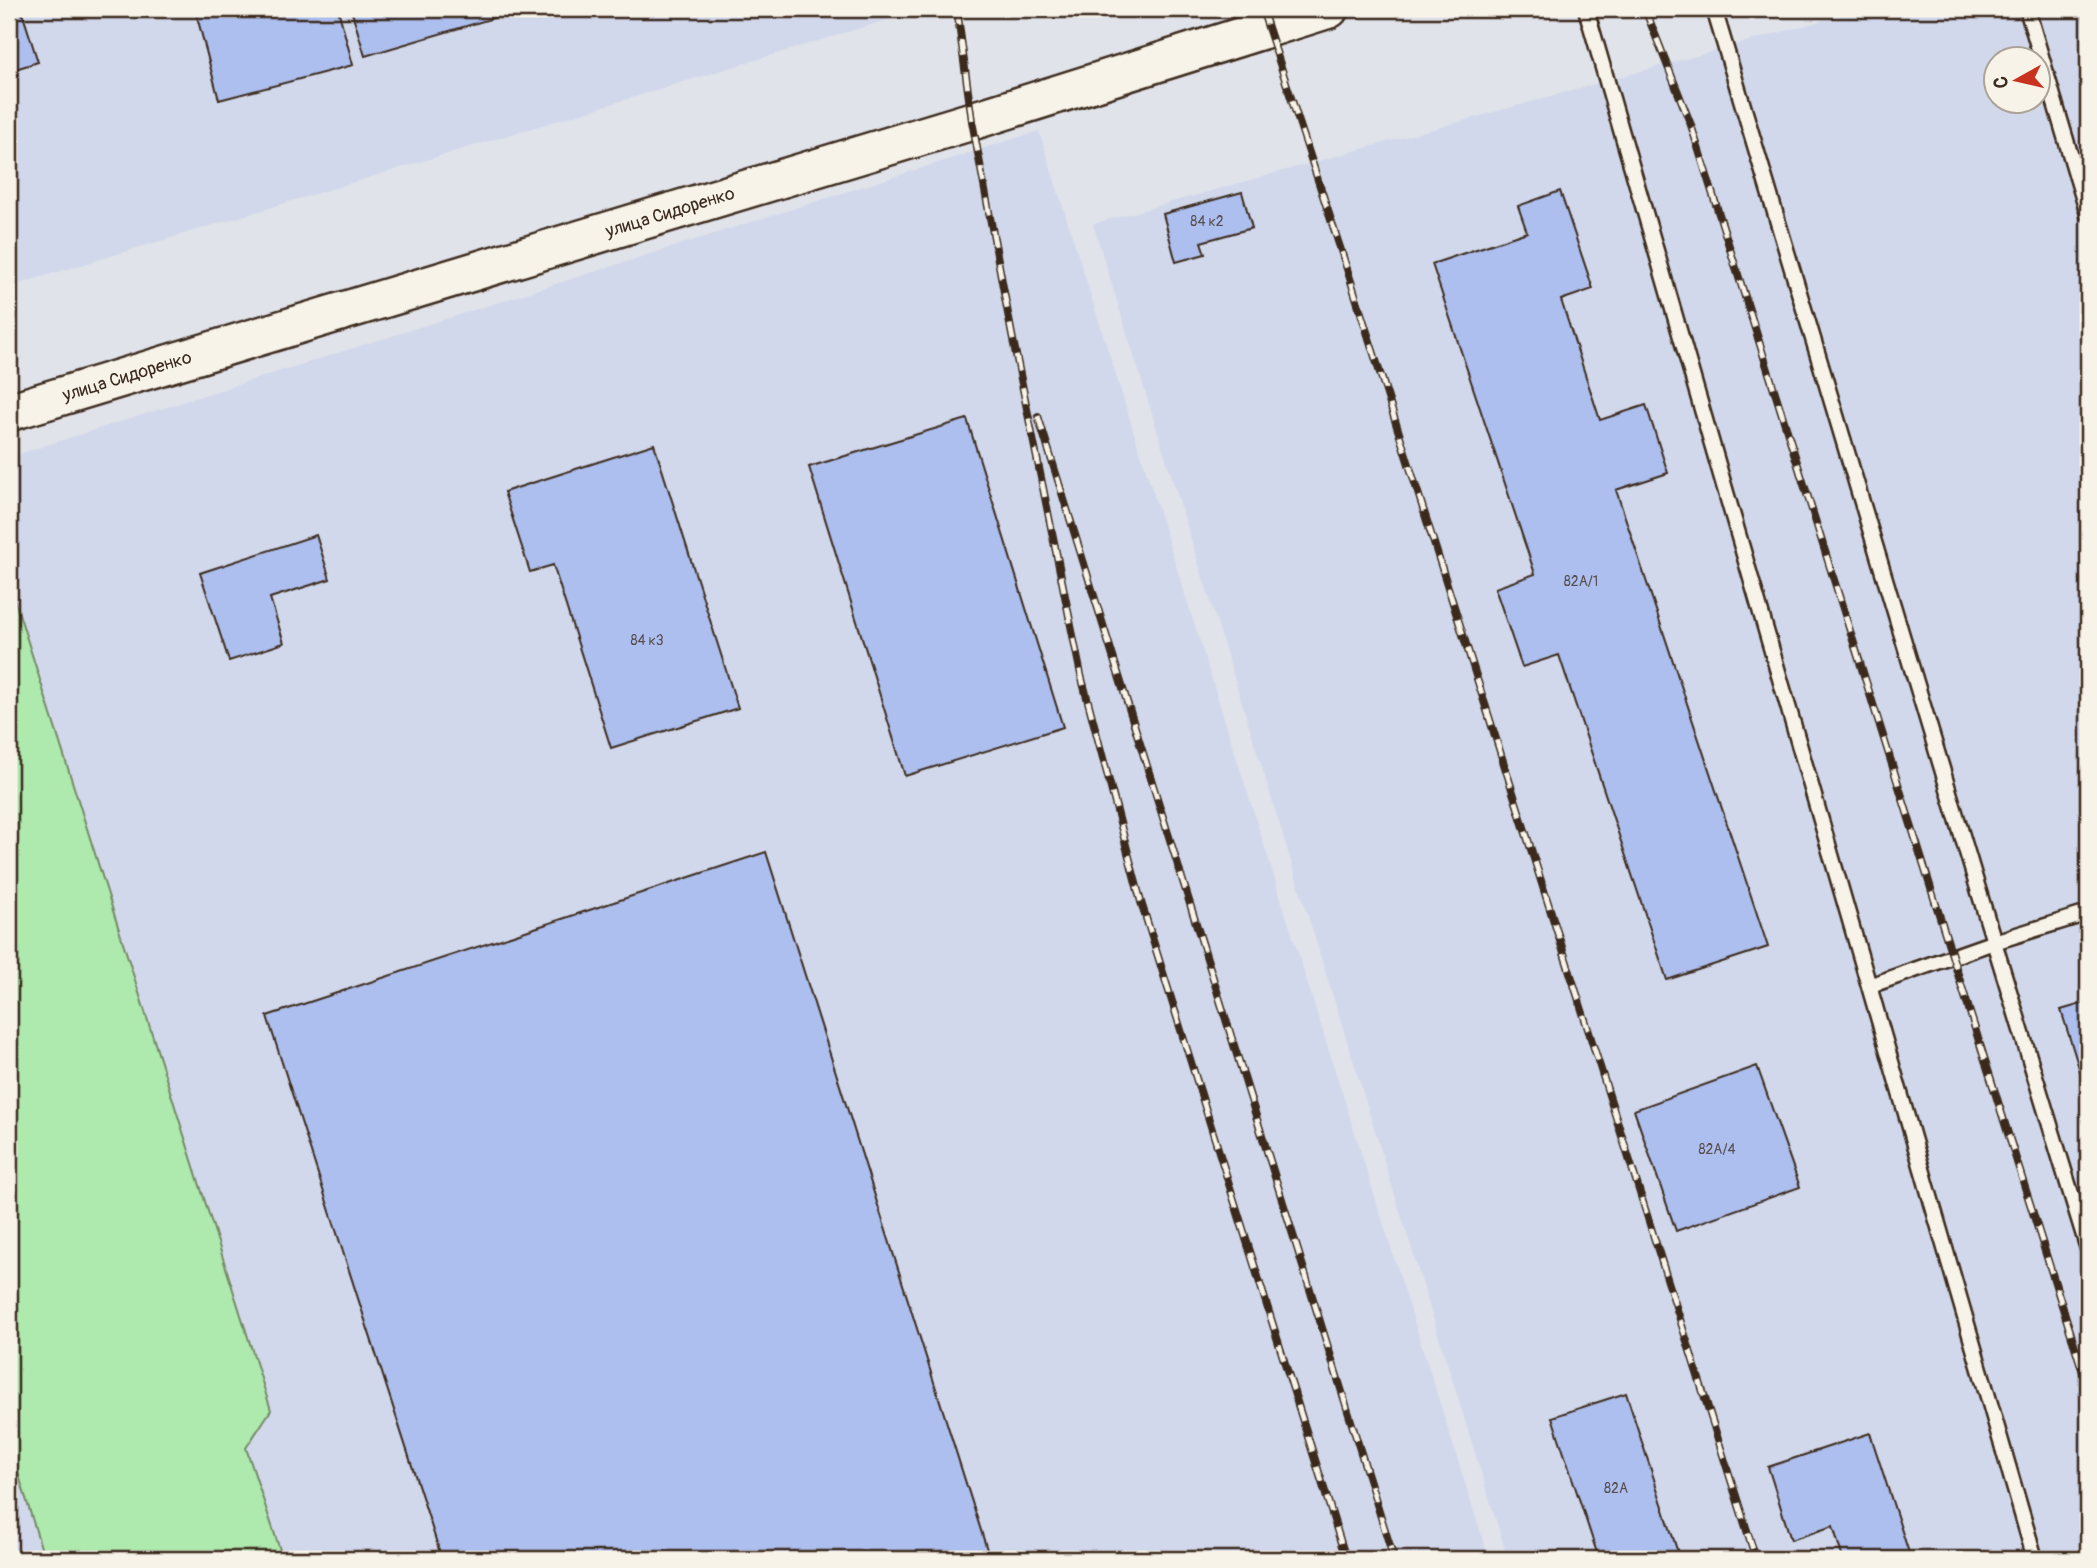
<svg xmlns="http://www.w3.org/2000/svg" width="2097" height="1568" font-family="Pangolin,sans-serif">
<rect width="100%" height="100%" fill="#e1e3ea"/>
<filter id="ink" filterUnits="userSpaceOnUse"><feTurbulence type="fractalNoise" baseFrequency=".0143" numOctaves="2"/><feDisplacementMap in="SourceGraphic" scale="14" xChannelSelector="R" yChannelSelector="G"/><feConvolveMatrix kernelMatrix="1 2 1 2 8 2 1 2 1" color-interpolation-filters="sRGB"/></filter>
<g filter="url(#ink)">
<path fill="#d1d8eb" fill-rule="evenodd" d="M9,9h899l2,4 -901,274z
M1864,9h224v1550h-580l-415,-1335zM1996,60h42v42h-42z
M1039,131l450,1428h-1480v-1102z"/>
<path fill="#aee9ae" stroke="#748a66" stroke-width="2" d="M9,582l262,828 -25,38 37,111h-174l-66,-5 -34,-111z"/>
<path fill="#adbfee" stroke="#3b2a1e" stroke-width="2" d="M9,9h12l17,53 -29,9z
M195,9h143l15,56 -134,35z
M351,9h173l-159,47z
M2081,9h7v22z
M1560,191l33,98 -32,11 39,120 46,-15 22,68 -52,17 152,457 -101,33 -108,-325 -37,12 -27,-79 40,-14 -103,-310 95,-32 -9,-26z
M1242,192l10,36 -51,14 4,12 -29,8 -13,-48z
M967,419l96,308 -158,49 -96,-309z
M654,444l84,264 -127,40 -58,-183 -23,7 -26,-80z
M316,535l14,44 -60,19 14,45 -55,18 -29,-88z
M766,852l224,707h-548l-175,-543z
M2088,1002v95l-27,-87z
M1757,1066l43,121 -124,44 -42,-121z
M1626,1393l54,166h-81l-47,-142z
M1870,1433l41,126h-68l-10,-33 -42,14 -23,-73z"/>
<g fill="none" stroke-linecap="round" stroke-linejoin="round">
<defs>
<path id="service" d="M1586,9l449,1550
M1714,9l280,933 94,-29
M2027,9l61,205
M1869,986l125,-44 94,307"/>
<path id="tertiary" d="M9,412l963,-291 357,-112"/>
</defs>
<use href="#service" stroke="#3b2a1e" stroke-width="19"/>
<use href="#tertiary" stroke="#3b2a1e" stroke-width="42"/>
<use href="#service" stroke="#f7f3e8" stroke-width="14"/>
<use href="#tertiary" stroke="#f7f3e8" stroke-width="37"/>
<defs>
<path id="rail" d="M957,9l15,112 40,214 69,340 60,227 205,657
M1262,9l86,263 408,1287
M1645,9l46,116 397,1263
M1038,416l356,1143"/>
</defs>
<use href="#rail" stroke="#3b2a1e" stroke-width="8"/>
<use href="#rail" stroke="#f7f3e8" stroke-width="5" stroke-dasharray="16" stroke-linecap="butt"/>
</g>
</g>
<g text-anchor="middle" stroke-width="5" stroke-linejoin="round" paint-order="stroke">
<g font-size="14" fill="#584f52">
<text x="1207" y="226">84 к2</text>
<text x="1581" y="586">82А/1</text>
<text x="647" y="645">84 к3</text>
<text x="1717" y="1154">82А/4</text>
<text x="1616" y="1493">82А</text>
</g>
<g font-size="18" fill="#3b2a1e" stroke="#f7f3e8">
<text transform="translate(670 212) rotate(-17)" y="6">улица Сидоренко</text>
<text transform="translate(127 376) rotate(-17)" y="6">улица Сидоренко</text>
</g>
</g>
<rect width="2097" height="1568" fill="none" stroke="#f7f3e8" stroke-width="35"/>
<rect x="18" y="18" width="2062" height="1533" fill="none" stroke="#3b2a1e" stroke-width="2.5" filter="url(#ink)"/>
<g transform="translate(2017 80) rotate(262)"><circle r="33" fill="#f7f3e8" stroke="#aca397" stroke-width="2"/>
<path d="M0-5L12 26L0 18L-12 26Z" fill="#c8321e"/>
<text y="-10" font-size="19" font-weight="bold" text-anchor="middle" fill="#3b2a1e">С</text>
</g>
</svg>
